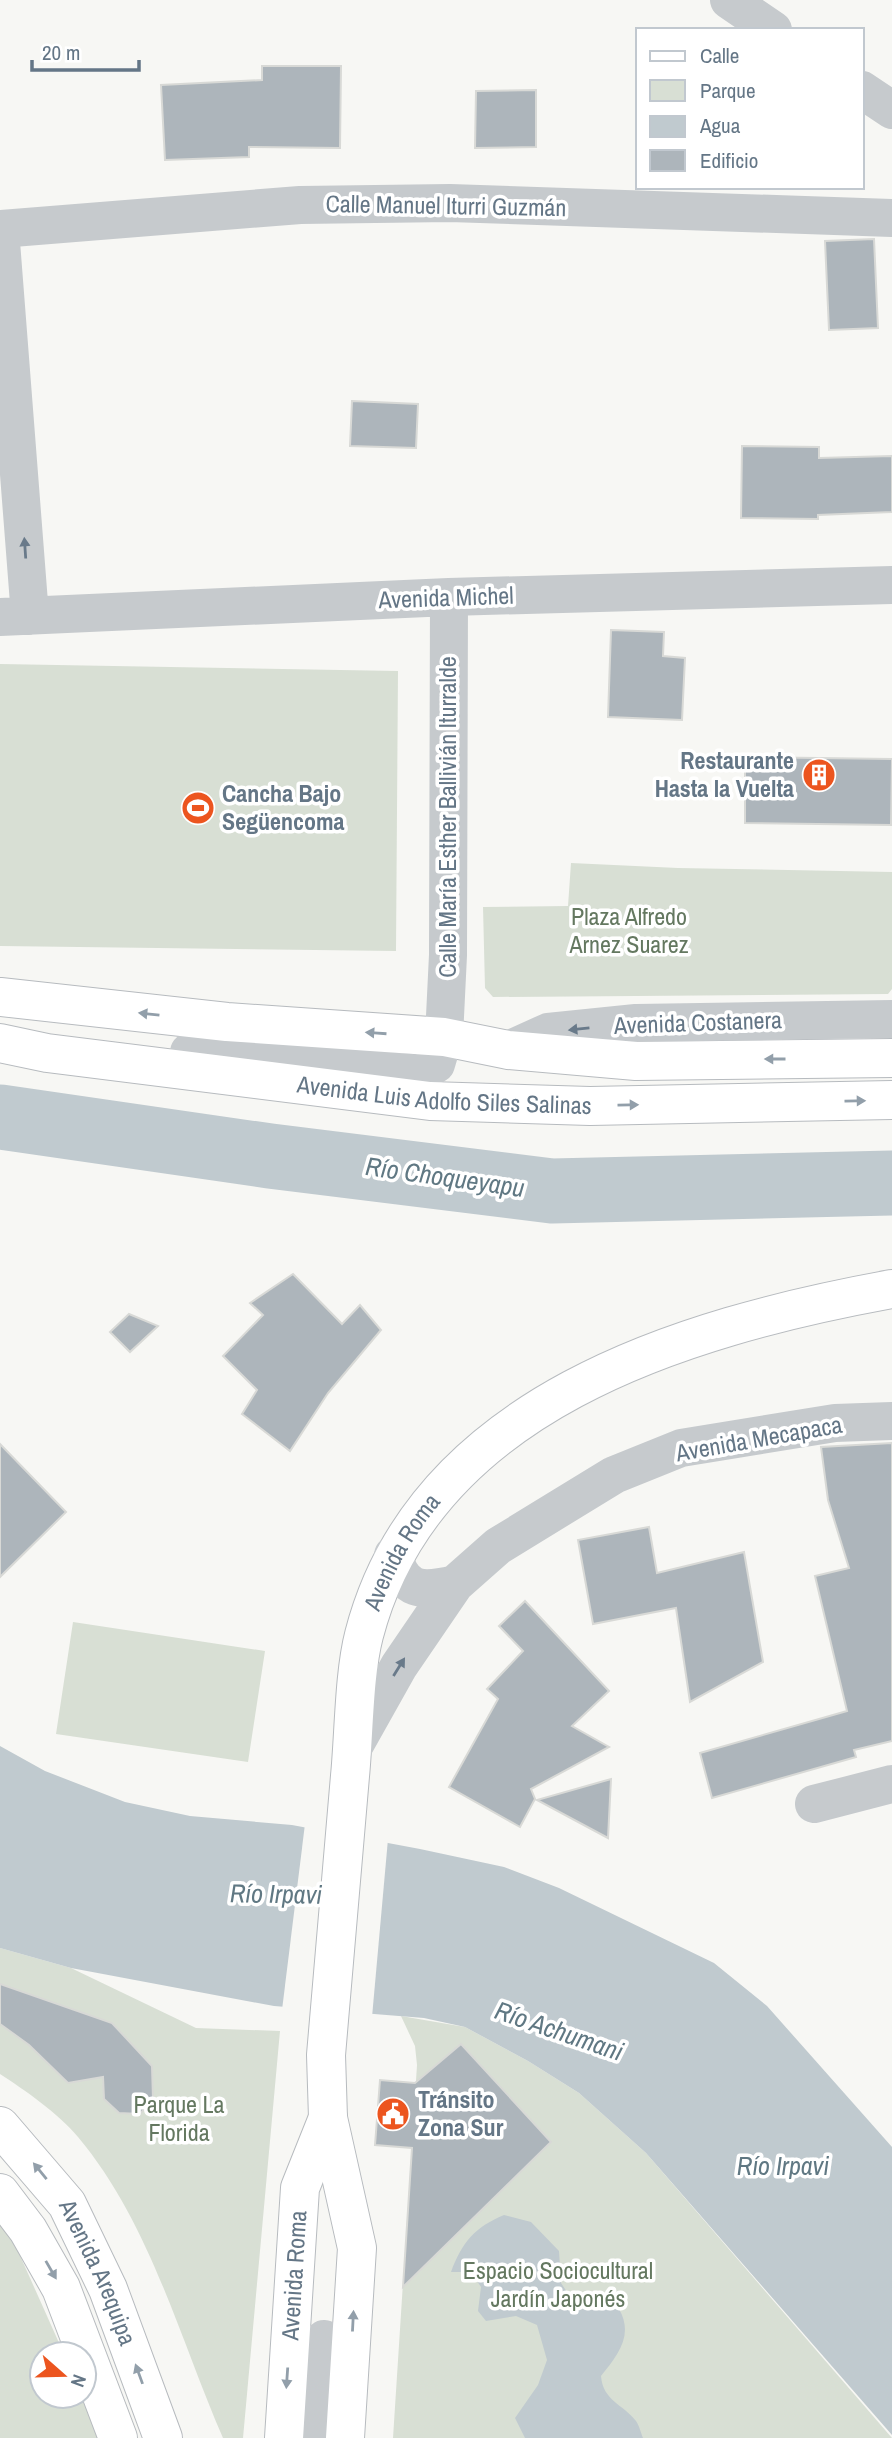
<svg xmlns="http://www.w3.org/2000/svg" width="892" height="2438" font-family="'Archivo Narrow',sans-serif">
<rect width="100%" height="100%" fill="#f7f7f4"/>
<path fill="#d8dfd4" d="M0,664l398,7 -2,280 -396,-5z
M571,863l107,5 214,4v117l-4,5 -395,3 -8,-9 -2,-81 85,-1z
M73,1622l192,29 -17,111 -192,-28z
M0,1948l71,20 125,60 84,3 -37,407h-20c-44,-101 -73,-215 -145,-301 -20,-24 -52,-46 -78,-63z
M401,2016l64,11 63,34 51,32 67,60 246,285h-499l24,-373 -2,-19z
M0,2222l13,18 51,114h-22v42h39l17,42h-98z"/>
<path fill="#c0cacf" d="M0,1746l45,25 80,31 65,14 102,9 128,24 84,18 55,21 155,75 53,43 125,141v288l-246,-282 -67,-60 -51,-32 -63,-34 -41,-9 -150,-12 -203,-38 -71,-20z
M504,2215l27,7 28,29 2,32 8,12c12,3 21,2 32,3 8,0 14,5 18,11 15,26 -1,46 -18,67 2,25 22,28 35,45 3,4 5,12 7,17h-118l-10,-20 23,-33 9,-25 -10,-35 -21,-9 -30,5 -8,-10 3,-24 -10,-15h-20c11,-30 24,-45 53,-57z"/>
<path fill="#f7f7f4" d="M305,1824l83,15 -16,178 -90,-7z"/>
<g fill="none" stroke-linecap="round" stroke-linejoin="round">
<path stroke="#c0cacf" stroke-width="65" d="M0,1117l270,39 282,35 340,-8"/>
</g>
<path fill="#adb5bb" stroke="#d8d9d6" stroke-width="2" d="M262,66h79l-1,82 -91,-1v10l-84,3 -4,-75 101,-5z
M536,90v57l-61,1 1,-57z
M874,239l4,89 -49,2 -4,-89z
M352,401l66,3 -2,44 -66,-2z
M742,446l77,1v11l73,-2v56l-74,3v4l-77,-1z
M611,630l53,2 -1,24 22,2 -3,62 -74,-3z
M745,757l147,2 -1,66 -146,-2z
M293,1274l49,50 18,-19 21,25 -53,63 -38,58 -48,-37 15,-24 -34,-34 40,-41 -13,-12z
M129,1314l29,12 -28,26 -20,-20z
M892,1443v298l-38,9 2,7 -144,41 -12,-45 147,-42 -32,-135 34,-8 -21,-68 -7,-53z
M0,1444l66,68 -66,65z
M649,1527l8,46 87,-21 19,110 -73,40 -14,-94 -83,16 -15,-84z
M525,1601l84,90 -37,35 37,21 -78,42 4,10 -15,28 -71,-40 49,-88 -11,-10 36,-38 -24,-25z
M611,1779l-3,59 -71,-38z
M0,1984l112,39 40,43 1,33 -13,15 -21,-1 -15,-14 -1,-22 -35,6 -39,-38 -29,-21z
M461,2044l90,98 -148,145 9,-139 -37,-3 5,-65 35,3z"/>
<g fill="none" stroke-linecap="round" stroke-linejoin="round">
<defs>
<g id="major">
<path d="M0,997l227,25 217,15 64,13 128,11 256,-3"/>
<path id="s1" d="M0,1043l47,10 383,48 160,5 302,-6"/>
<path id="s2" d="M0,2126l67,78 41,85 55,149"/>
<path d="M0,2193l28,37 33,58 57,150"/>
<path id="s3" d="M284,2438l16,-250 28,-70"/>
<path id="s4" d="M345,2438l12,-190 -29,-130 -2,-63c8,-93 16,-186 24,-279 4,-41 4,-103 14,-141 60,-232 320,-308 528,-346"/>
</g>
</defs>
<use href="#major" stroke="#b7bbbf" stroke-width="40"/>
<path stroke="#c6cacd" stroke-width="38" d="M729,0l44,30
M862,90l30,20
M0,229l300,-24 150,-2 442,15
M0,229l30,387
M0,617l449,-20 443,-12
M508,1050l40,-18 88,-9 256,-4
M189,1052l232,22 15,-10 8,-27 4,-82 1,-358
M393,1555c11,37 28,37 62,29
M353,1748l46,-82 56,-82 43,-38 116,-71 67,-27 154,-25 57,-2
M814,1804l78,-20
M311,2438l7,-94 6,-5 6,6 -6,93"/>
<use href="#major" stroke="#fff" stroke-width="38"/>
</g>
<defs><path id="oneway-solid" d="M-6-.8H1V-3.2L6.5 0L1 3.2V.8H-6Z" transform="scale(1.75)"/></defs>
<g fill="#697a8a">
<use href="#oneway-solid" transform="translate(25 548) rotate(-94)"/>
<use href="#oneway-solid" transform="translate(579 1029) rotate(174)"/>
<use href="#oneway-solid" transform="translate(399 1667) rotate(-58)"/>
</g>
<g fill="#929faa">
<use href="#oneway-solid" transform="translate(149 1014) rotate(-174)"/>
<use href="#oneway-solid" transform="translate(376 1033) rotate(-176)"/>
<use href="#oneway-solid" transform="translate(775 1059) rotate(180)"/>
<use href="#oneway-solid" transform="translate(855 1101) rotate(-1)"/>
<use href="#oneway-solid" transform="translate(628 1105) rotate(-1)"/>
<use href="#oneway-solid" transform="translate(40 2171) rotate(-129)"/>
<use href="#oneway-solid" transform="translate(51 2270) rotate(60)"/>
<use href="#oneway-solid" transform="translate(353 2321) rotate(-87)"/>
<use href="#oneway-solid" transform="translate(139 2374) rotate(-110)"/>
<use href="#oneway-solid" transform="translate(287 2378) rotate(94)"/>
</g>
<defs>
<symbol id="building-disc" viewBox="-11 -11 22 22"><circle r="9.5" fill="#ec551f" stroke="#fff"/><path d="M-4-6H4V6H1V3H-1V6H-4ZM-2.5-4.3h1.7v1.8h-1.7ZM.8-4.3h1.7v1.8H.8ZM-2.5-1h1.7V.8h-1.7ZM.8-1h1.7V.8H.8Z" fill="#fff"/></symbol>
<symbol id="stadium-disc" viewBox="-11 -11 22 22"><circle r="9.5" fill="#ec551f" stroke="#fff"/><path d="M0-5a6.5 5 0 1 0 0 10a6.5 5 0 1 0 0-10ZM-3.5-1.8h7v3.6h-7Z" fill="#fff"/></symbol>
<symbol id="civic-disc" viewBox="-11 -11 22 22"><circle r="9.5" fill="#ec551f" stroke="#fff"/><path d="M-.6-6.5H3V-4.5H.6V-3L4-1V1h2V6H-6V1h2V-1L-.6-3ZM-1.2 2.5V6h2.4V2.5Z" fill="#fff"/></symbol>
</defs>
<g fill-rule="evenodd">
<use href="#building-disc" x="800" y="756" width="38" height="38"/>
<use href="#stadium-disc" x="179" y="789" width="38" height="38"/>
<use href="#civic-disc" x="374" y="2095" width="38" height="38"/>
</g>
<g text-anchor="middle" stroke-width="7" stroke-linejoin="round" paint-order="stroke">
<g font-size="24" fill="#647686" stroke="#fff">
<text transform="translate(446 206) rotate(1)" y="8">Calle Manuel Iturri Guzmán</text>
<text transform="translate(446 598) rotate(-2)" y="8">Avenida Michel</text>
<text transform="translate(448 817) rotate(-90)" y="8">Calle María Esther Ballivián Iturralde</text>
<text transform="translate(698 1023) rotate(-2)" y="8">Avenida Costanera</text>
<text dy="8" stroke="none"><textPath href="#s1" startOffset="448">Avenida Luis Adolfo Siles Salinas</textPath></text>
<text transform="translate(759 1439) rotate(-10)" y="8">Avenida Mecapaca</text>
<text dy="8" stroke="none"><textPath href="#s4" startOffset="900">Avenida Roma</textPath></text>
<text dy="8" stroke="none"><textPath href="#s2" startOffset="178">Avenida Arequipa</textPath></text>
<text dy="8" stroke="none"><textPath href="#s3" startOffset="163">Avenida Roma</textPath></text>
</g>
<g font-size="24" font-weight="bold" fill="#647686" stroke="#fff" text-anchor="start">
<text x="794" y="769" text-anchor="end">Restaurante<tspan x="794" dy="28">Hasta la Vuelta</tspan></text>
<text x="222" y="802">Cancha Bajo<tspan x="222" dy="28">Següencoma</tspan></text>
<text x="418" y="2108">Tránsito<tspan x="418" dy="28">Zona Sur</tspan></text>
</g>
<g font-size="24" fill="#647860" stroke="#fff">
<text x="629" y="925">Plaza Alfredo<tspan x="629" dy="28">Arnez Suarez</tspan></text>
<text x="179" y="2113">Parque La<tspan x="179" dy="28">Florida</tspan></text>
<text x="558" y="2279">Espacio Sociocultural<tspan x="558" dy="28">Jardín Japonés</tspan></text>
</g>
<g font-size="26" font-style="italic" fill="#607883" stroke="#fff">
<text transform="translate(445 1177) rotate(8)" y="9">Río Choqueyapu</text>
<text transform="translate(276 1894) rotate(1)" y="9">Río Irpavi</text>
<text transform="translate(559 2031) rotate(19)" y="9">Río Achumani</text>
<text x="783" y="2175">Río Irpavi</text>
</g>
</g>
<rect x="636" y="28" width="228" height="161" fill="#ffffff" stroke="#c1c8cf" stroke-width="2"/>
<rect x="650" y="51" width="35" height="10" fill="#ffffff" stroke="#c1c8cf" stroke-width="2"/>
<text x="700" y="63" font-size="21" fill="#647686">Calle</text>
<rect x="650" y="80" width="35" height="21" fill="#d8dfd4" stroke="#c1c8cf" stroke-width="2"/>
<text x="700" y="98" font-size="21" fill="#647686">Parque</text>
<rect x="650" y="116" width="35" height="21" fill="#c0cacf" stroke="#c1c8cf" stroke-width="2"/>
<text x="700" y="133" font-size="21" fill="#647686">Agua</text>
<rect x="650" y="150" width="35" height="21" fill="#adb5bb" stroke="#c1c8cf" stroke-width="2"/>
<text x="700" y="168" font-size="21" fill="#647686">Edificio</text>
<g transform="translate(63 2375) rotate(110)"><circle r="33" fill="#ffffff" stroke="#c1c8cf" stroke-width="2"/>
<path d="M0-5L12 26L0 18L-12 26Z" fill="#ec551f"/>
<text y="-10" font-size="19" font-weight="bold" text-anchor="middle" fill="#647686">N</text>
</g>
<path d="M32 60v10h107v-10" fill="none" stroke="#647686" stroke-width="3.5"/>
<text x="42" y="60" font-size="21" fill="#647686" stroke="#ffffff" stroke-width="5" paint-order="stroke">20 m</text>
</svg>
